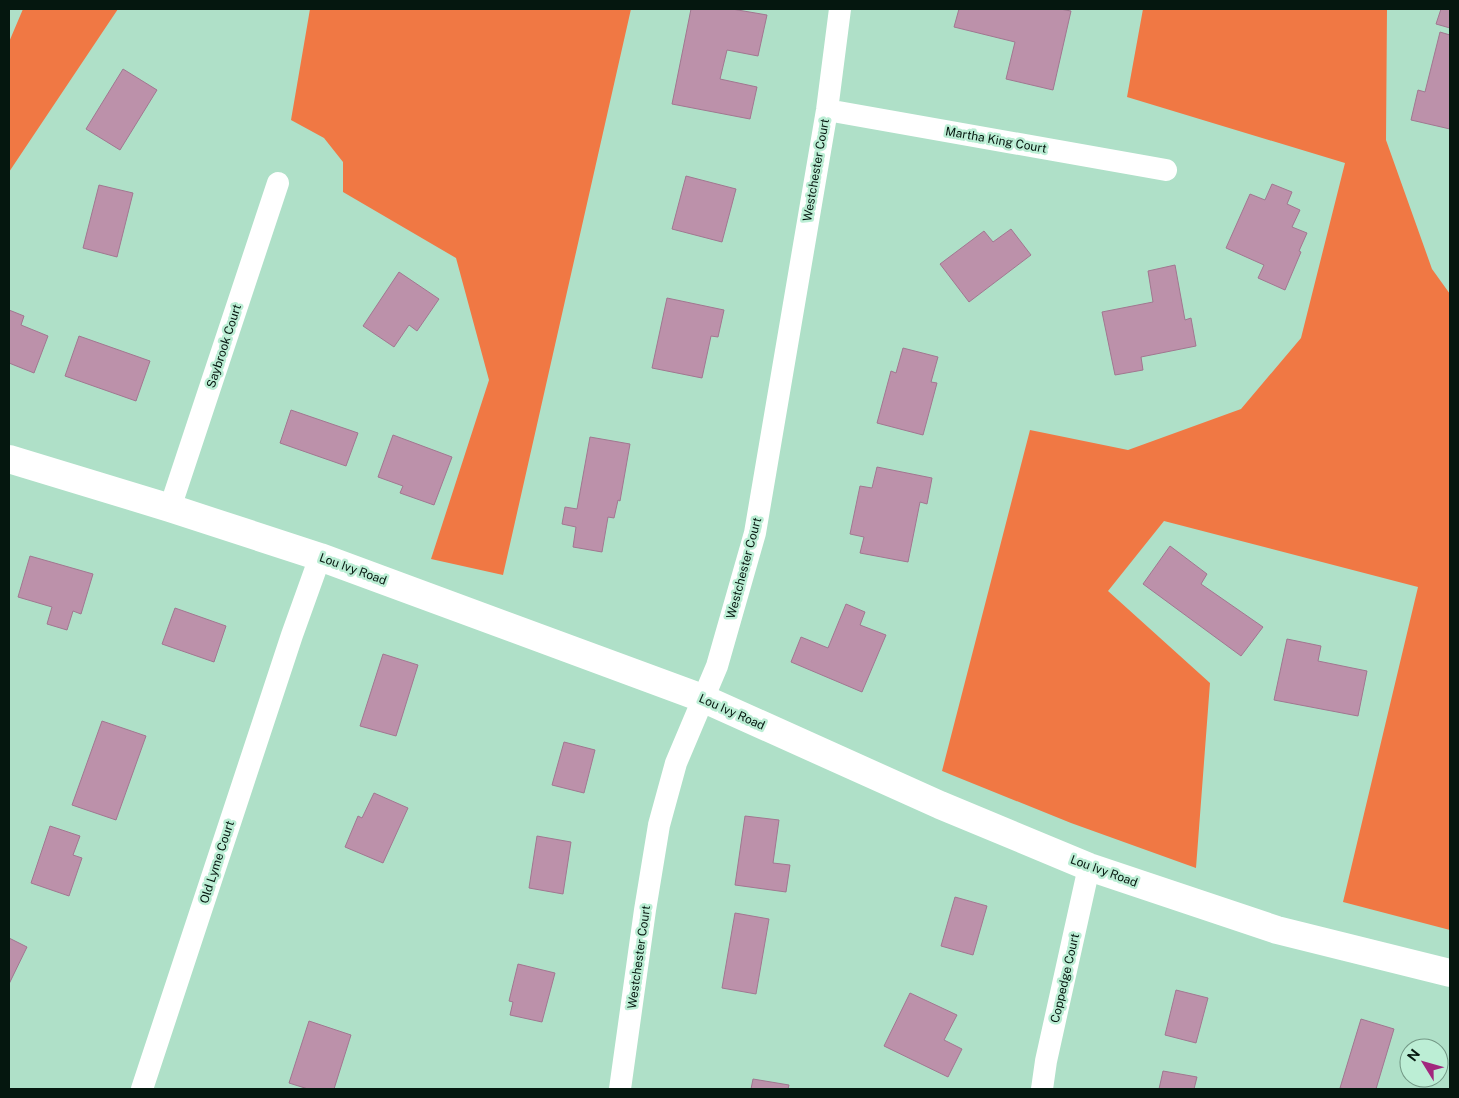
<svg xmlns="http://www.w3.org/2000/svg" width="1459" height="1098" font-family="'Public Sans',sans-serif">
<rect width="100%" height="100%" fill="#afe0c8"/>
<path fill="#f07844" d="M23,9h95l-109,163v-130z
M310,9h321l-128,566 -72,-16 58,-179 -33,-122 -113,-66v-30l-19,-24 -33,-18z
M1143,9h244l-1,131 46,129 18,25v636l-107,-28 75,-315 -254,-66 -56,70 102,92 -14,185 -125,-45 -129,-52 88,-341 98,20 113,-41 60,-71 44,-175 -218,-66z"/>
<path fill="#bc91aa" stroke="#a17790" d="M691,9h41l35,6 -9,41 -31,-6 -7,29 37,8 -7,32 -78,-15z
M959,9h101l11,2 -18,79 -47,-11 9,-37 -61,-15z
M1441,9h9v19l-14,-4z
M1440,32l10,3v94l-39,-9 7,-30 7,2z
M123,69l34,21 -37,60 -34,-21z
M686,176l50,13 -14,53 -50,-13z
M1272,184l20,8 -5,12 13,6 -8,17 15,6 -8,18 2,1 -16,38 -27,-12 6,-13 -38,-17 24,-54 15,6z
M99,185l34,8 -16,64 -34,-9z
M1011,229l20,26 -62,47 -29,-38 44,-33 9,11z
M1175,265l10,55 6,-2 5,28 -55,11 2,13 -28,5 -13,-63 51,-10 -5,-31z
M399,272l40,27 -22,32 -8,-6 -15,22 -31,-21z
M667,298l57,12 -6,27 -7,-1 -9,42 -50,-10z
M9,310l15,6 -3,9 27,11 -14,37 -25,-10z
M79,336l71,25 -14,40 -71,-25z
M903,348l35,9 -7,25 6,1 -14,52 -46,-12 14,-52 5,2z
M291,410l67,23 -12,33 -66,-23z
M393,435l59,22 -18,48 -34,-12 3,-7 -25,-9z
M590,437l40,7 -10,57 -2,-1 -4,18 -6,-1 -6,35 -29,-5 3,-20 -14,-3 3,-17 12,2z
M877,467l55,11 -5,26 -7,-2 -12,60 -48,-9 4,-16 -14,-3 10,-48 12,2z
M1170,546l37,28 -6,10 62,43 -22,29 -98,-72z
M30,556l63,18 -12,40 -8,-3 -6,19 -20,-6 5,-17 -34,-10z
M846,604l19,8 -5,13 26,10 -24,57 -71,-30 10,-25 27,11z
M175,608l51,18 -12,36 -52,-18z
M1287,639l34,7 -3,15 49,10 -9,45 -84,-16z
M383,654l35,11 -22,71 -36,-10z
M102,721l44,15 -30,84 -44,-15z
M564,742l31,8 -11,43 -32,-8z
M374,793l34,15 -25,55 -38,-16 13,-31 4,2z
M745,816l34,4 -6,43 17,2 -4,27 -51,-7z
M50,826l30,10 -7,19 9,3 -13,38 -38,-13z
M537,836l34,6 -8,52 -34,-6z
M955,897l32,9 -14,49 -32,-9z
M735,913l34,6 -13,75 -34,-6z
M9,938l18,9 -18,37z
M518,964l37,9 -13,49 -32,-7 3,-13 -4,-1z
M1176,990l32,8 -12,45 -31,-8z
M910,993l47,22 -13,25 18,9 -14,28 -64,-31z
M1361,1019l33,10 -18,60h-32l-4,-1z
M309,1021l42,14 -17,54h-26l-19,-6z
M1163,1071l34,6 -3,12h-35z
M753,1079l36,6 -1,4h-37z"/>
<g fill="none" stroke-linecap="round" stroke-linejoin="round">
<path stroke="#fff" stroke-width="22" d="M827,110l339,60
M170,508l108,-325
M142,1089l150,-454 28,-78
M620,1089l25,-179 14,-85 17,-62 41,-97 38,-133 72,-423 13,-101
M1042,1089l4,-28 43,-194"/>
<path stroke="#fff" stroke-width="28" d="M9,459l161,49 150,49 382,141 238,107 149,62 188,63 173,43"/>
</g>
<g text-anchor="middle" stroke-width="5" stroke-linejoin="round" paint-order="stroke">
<g font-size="12" fill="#05170f" stroke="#bceed5">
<text transform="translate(996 140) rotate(10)" y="4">Martha King Court</text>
<text transform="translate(816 170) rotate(-80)" y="4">Westchester Court</text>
<text transform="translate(224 346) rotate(-72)" y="4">Saybrook Court</text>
<text transform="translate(744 568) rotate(-75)" y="4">Westchester Court</text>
<text transform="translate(353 569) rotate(20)" y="4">Lou Ivy Road</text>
<text transform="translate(732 712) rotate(24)" y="4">Lou Ivy Road</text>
<text transform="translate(217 862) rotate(-72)" y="4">Old Lyme Court</text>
<text transform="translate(1104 871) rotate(20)" y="4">Lou Ivy Road</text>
<text transform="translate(639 957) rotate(-82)" y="4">Westchester Court</text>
<text transform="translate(1065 978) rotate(-77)" y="4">Coppedge Court</text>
</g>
</g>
<rect width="1459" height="1098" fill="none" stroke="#05170f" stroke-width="20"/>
<g transform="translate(1424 1063) rotate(307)"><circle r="24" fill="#bceed5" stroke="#739886"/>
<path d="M0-4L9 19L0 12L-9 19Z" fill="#a2277d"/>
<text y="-8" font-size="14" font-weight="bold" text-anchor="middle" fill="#05170f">N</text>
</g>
</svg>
